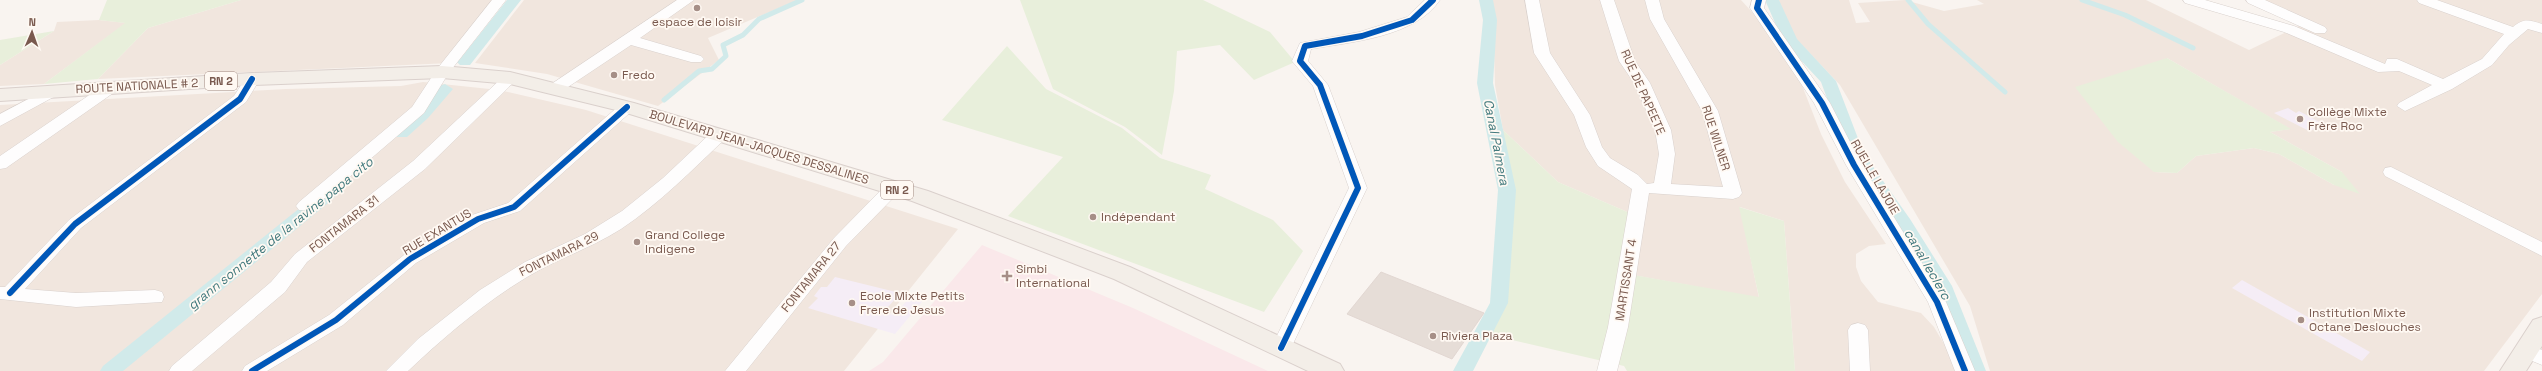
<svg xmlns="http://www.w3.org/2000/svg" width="2542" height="371" font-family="'Space Grotesk',sans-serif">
<rect width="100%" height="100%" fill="#f9f4f0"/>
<path fill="#f1e6de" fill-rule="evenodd" d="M241,0h262l-53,63 -352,16 50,-51z
M524,0h274l-90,38 11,22 -61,46 -111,-32 -72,-11z
M1491,0h250l32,35 23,35 25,64 24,48 41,62 -17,2 -13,8v13l5,14 17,21 43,11 13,14 26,44h-165l-11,-150 -44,-14 19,91 -137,-25 10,-59 -74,-32 -55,-52 -8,-45 -2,-72z
M1779,0h70l7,23 14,-1 -12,-19 47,-3 39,11 40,-7 -7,-4h169l103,50 54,-26 -53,-24h292v294l-58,77h-494l-20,-65 -130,-221 -57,-60zM2167,58l123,71 -20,3 72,40 -8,13 -55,-31 -25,-6 -58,8 -19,17 -23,-1z
M99,20l27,3 -82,61 -44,2v-21l54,-34 3,-9z
M423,82l76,8 87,20 372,119 -114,142h-844v-266l286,-16 115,-3z"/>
<path fill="#f5edf6" d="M2288,108l8,5 3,-2 26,14 -16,6 -35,-18z
M835,277l65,16 -17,20 11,2 18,-20 13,3 -30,36 -87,-26 10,-10 -4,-2 7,-9h6z
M2242,280l128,72 -8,9 -130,-73z"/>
<path fill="#fae8ea" d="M982,245l151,63 135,63h-399l14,-9z"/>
<path fill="#e8efdb" d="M107,0h134l-93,28 -50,51 -54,5 81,-61 -26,-3z
M1020,0h183l67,32 25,30 -41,18 -34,-35 -43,6 -3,40 -12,64 -37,-28 -72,-38z
M54,31l-54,34v-25z
M1007,46l39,43 76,39 38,30 51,17 -6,14 68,31 30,31 -39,61 -256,-96 55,-59 -121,-37z
M2167,58l124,71 -21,3 72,40 18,22 -26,-9 -55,-31 -25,-6 -58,8 -19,17 -23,-1 -36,-30 -43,-55z
M1503,130l55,52 74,32 -10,59 137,24 -20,-90 45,14 11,150h-168l-3,-5 -142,-33 11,-25z"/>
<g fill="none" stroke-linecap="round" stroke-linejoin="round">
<path stroke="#d1eaea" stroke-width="5" d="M1908,0l20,24 77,68
M2082,0l43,15 68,33
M664,100l35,-29 13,-2 14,-13 -3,-11 20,-10 16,-16 43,-19"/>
<path fill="#d1eaea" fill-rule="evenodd" d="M507,0h14l-51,65h-10l-3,-3 3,-3z
M1479,0h14l4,20 -4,63 23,107 -8,113 -35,68h-20l37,-68 8,-113 -21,-107 6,-63z
M1765,0h14l18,39 39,42 28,73 46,65 42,67 34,85h-20l-32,-85 -37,-60 -49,-71 -27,-73 -38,-41z
M445,84l8,5 -25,29 -21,19h-12l-2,-4 2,-4 21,-17 23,-26z
M327,189l6,2 3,4 -3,4 -210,172h-23l3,-5 218,-175z"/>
</g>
<path fill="#e6ddd7" stroke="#e2d7d2" d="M1381,272l103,41 -32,46 -105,-45z"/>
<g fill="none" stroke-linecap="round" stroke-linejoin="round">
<defs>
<path id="minor" d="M492,0h14l-58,74 -24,39 -113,97h-12l-3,-4 3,-4 113,-95 25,-38z
M677,0h17l-54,38 61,18 3,3 -3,3h-10l-60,-17 -69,46h-12l-2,-3 2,-3z
M1425,0h15c-25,37 -88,42 -129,49l-3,12 20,24 39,103 -76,160 -3,5 -7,2 -7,-2 -3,-5 78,-160 -36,-102 -21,-25 8,-18 59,-11 48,-15z
M1525,0h14l11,53 40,62 12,32 8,11 28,17 9,9 7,-1 5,-29 -4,-24 -21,-47 -15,-22 -19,-61h14l21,61 15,22 21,47 4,24 -4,30 52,3 -21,-76 -52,-92 -5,-19h14l5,19 54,92 24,82 -3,4 -6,2 -84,-6 -21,134 -11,44h-20l11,-44 24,-138 -34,-23 -12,-19 -12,-32 -40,-62z
M1752,0h14l-2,8 66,95 32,62 84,137 29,69h-20l-27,-69 -82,-137 -32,-62 -64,-95z
M2183,0h22l89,26 91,38 2,-5h10l46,20 39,-20 22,-25 -85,-31 -2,-3h20l76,27c11,-9 16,-7 29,-3v9l-14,-4 -19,16 -17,20 -40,24 -47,22 -8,-5 2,-3 33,-18 -33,-14 -21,1 -94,-40 -99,-29z
M2246,0h19l60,27 2,3 -2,3h-10l-67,-30z
M510,73l5,2 3,3 -3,3 -90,88 -118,93 -22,30 -93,79h-23l3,-5 99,-84 24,-28 118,-93 92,-86z
M252,74l8,5 -14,23 -165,126 -56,61 51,4 79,-3 7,2 2,5 -2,5 -86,5 -76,-8v-12h5l64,-67 165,-124 13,-20z
M110,83l6,2 2,3 -2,3 -110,77 -6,1v-13l104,-71z
M53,86l6,2 2,3 -2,3 -59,32v-12z
M627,102l6,2 2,3 -2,3 -113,101 -36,12 -68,40 -73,62 -76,46h-25l3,-5 84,-51 75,-60 68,-40 36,-12 113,-99z
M720,129l8,5 -2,4c-34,32 -66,65 -105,91 -30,19 -64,30 -94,48 -43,26 -82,59 -119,94h-22l32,-32 62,-49 45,-28 60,-28 37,-23 41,-33 51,-48z
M2391,167l151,75v14l-157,-80 -2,-4 2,-4z
M892,184l6,1 3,4 -3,4 -52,53 -100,125h-21l109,-133 52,-53z
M1858,323l7,2 3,5 2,41h-20l-2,-41 3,-5z
M2527,344l15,6v15l-22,-9 -3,-5 3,-5z"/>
<path id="major" d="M442,66l68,6 124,31 294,88 202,76 210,97 4,7h-36l-194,-92 -202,-78 -292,-90 -110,-27 -68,-6 -190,7 -252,16v-12l252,-16z
M2542,317v29l-16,25h-26l33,-51z"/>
</defs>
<use href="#minor" stroke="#d9d1cd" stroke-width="1"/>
<use href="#major" stroke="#dad0cc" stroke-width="2"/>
<use href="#minor" fill="#fefdfd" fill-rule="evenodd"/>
<use href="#major" fill="#f3eee8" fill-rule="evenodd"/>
<defs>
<path id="cycleway" d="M1759,0l-2,8 65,95 32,62 83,137 28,69
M10,293l65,-69 165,-125 12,-20
M1281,348l77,-160 -38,-103 -20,-24 5,-15 57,-10 50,-16 21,-20
M252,371l84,-51 74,-61 68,-40 36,-12 113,-100"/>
</defs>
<use href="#cycleway" stroke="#fff9f3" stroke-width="8"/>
<use href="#cycleway" stroke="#0057b8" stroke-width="6"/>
</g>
<g fill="#a68f87" stroke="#fff9f3" stroke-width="1.5">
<circle cx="697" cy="8" r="4"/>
<circle cx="614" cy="75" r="4"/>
<circle cx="2300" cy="119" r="4"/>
<circle cx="1093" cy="217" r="4"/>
<circle cx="637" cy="242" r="4"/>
<path d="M1005 270h4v4h4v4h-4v4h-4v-4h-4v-4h4z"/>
<circle cx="852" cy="303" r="4"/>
<circle cx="2301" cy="320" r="4"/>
<circle cx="1433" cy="336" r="4"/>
</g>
<g text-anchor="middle" stroke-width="3.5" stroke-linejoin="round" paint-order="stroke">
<g fill="#fff9f3" stroke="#a18980" stroke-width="1">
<rect x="205" y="72" width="32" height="18" rx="3"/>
<rect x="881" y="181" width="32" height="18" rx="3"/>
</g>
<g font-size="11" font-weight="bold" fill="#79594e">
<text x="221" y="85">RN 2</text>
<text x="897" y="194">RN 2</text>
</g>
<g font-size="12" fill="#79594e" stroke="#fff9f3" text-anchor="start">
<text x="697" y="26" text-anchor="middle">espace de loisir</text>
<text x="622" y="79">Fredo</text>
<text x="2308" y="116">Collège Mixte<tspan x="2308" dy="14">Frère Roc</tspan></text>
<text x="1101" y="221">Indépendant</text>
<text x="645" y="239">Grand College<tspan x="645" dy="14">Indigene</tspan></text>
<text x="1016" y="273">Simbi<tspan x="1016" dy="14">International</tspan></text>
<text x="860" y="300">Ecole Mixte Petits<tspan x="860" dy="14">Frere de Jesus</tspan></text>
<text x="2309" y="317">Institution Mixte<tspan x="2309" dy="14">Octane Deslouches</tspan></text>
<text x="1441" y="340">Riviera Plaza</text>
</g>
<g font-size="12" fill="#79594e" stroke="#fff9f3">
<text transform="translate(137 86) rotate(-3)" y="4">ROUTE NATIONALE # 2</text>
<text transform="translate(1643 92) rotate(66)" y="4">RUE DE PAPEETE</text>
<text transform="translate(1716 138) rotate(72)" y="4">RUE WILNER</text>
<text transform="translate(759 147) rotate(17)" y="4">BOULEVARD JEAN-JACQUES DESSALINES</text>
<text transform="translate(1875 177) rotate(60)" y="4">RUELLE LAJOIE</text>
<text transform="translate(344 224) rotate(-38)" y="4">FONTAMARA 31</text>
<text transform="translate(437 232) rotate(-31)" y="4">RUE EXANTUS</text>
<text transform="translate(559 254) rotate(-26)" y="4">FONTAMARA 29</text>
<text transform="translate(811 277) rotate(-51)" y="4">FONTAMARA 27</text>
<text transform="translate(1626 280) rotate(-81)" y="4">MARTISSANT 4</text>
</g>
<g font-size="13" font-style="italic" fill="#41797d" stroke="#fff9f3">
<text transform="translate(1497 142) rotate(79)" y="5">Canal Palmera</text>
<text transform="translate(280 233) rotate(-39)" y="5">grann sonnette de la ravine papa cito</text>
<text transform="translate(1928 264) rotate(60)" y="5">canal leclerc</text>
</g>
</g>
<g transform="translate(32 32) rotate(2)" stroke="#fff9f3" stroke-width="3" paint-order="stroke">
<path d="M0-3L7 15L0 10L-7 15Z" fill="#79594e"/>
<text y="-6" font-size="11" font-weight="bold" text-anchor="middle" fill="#79594e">N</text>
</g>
</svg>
